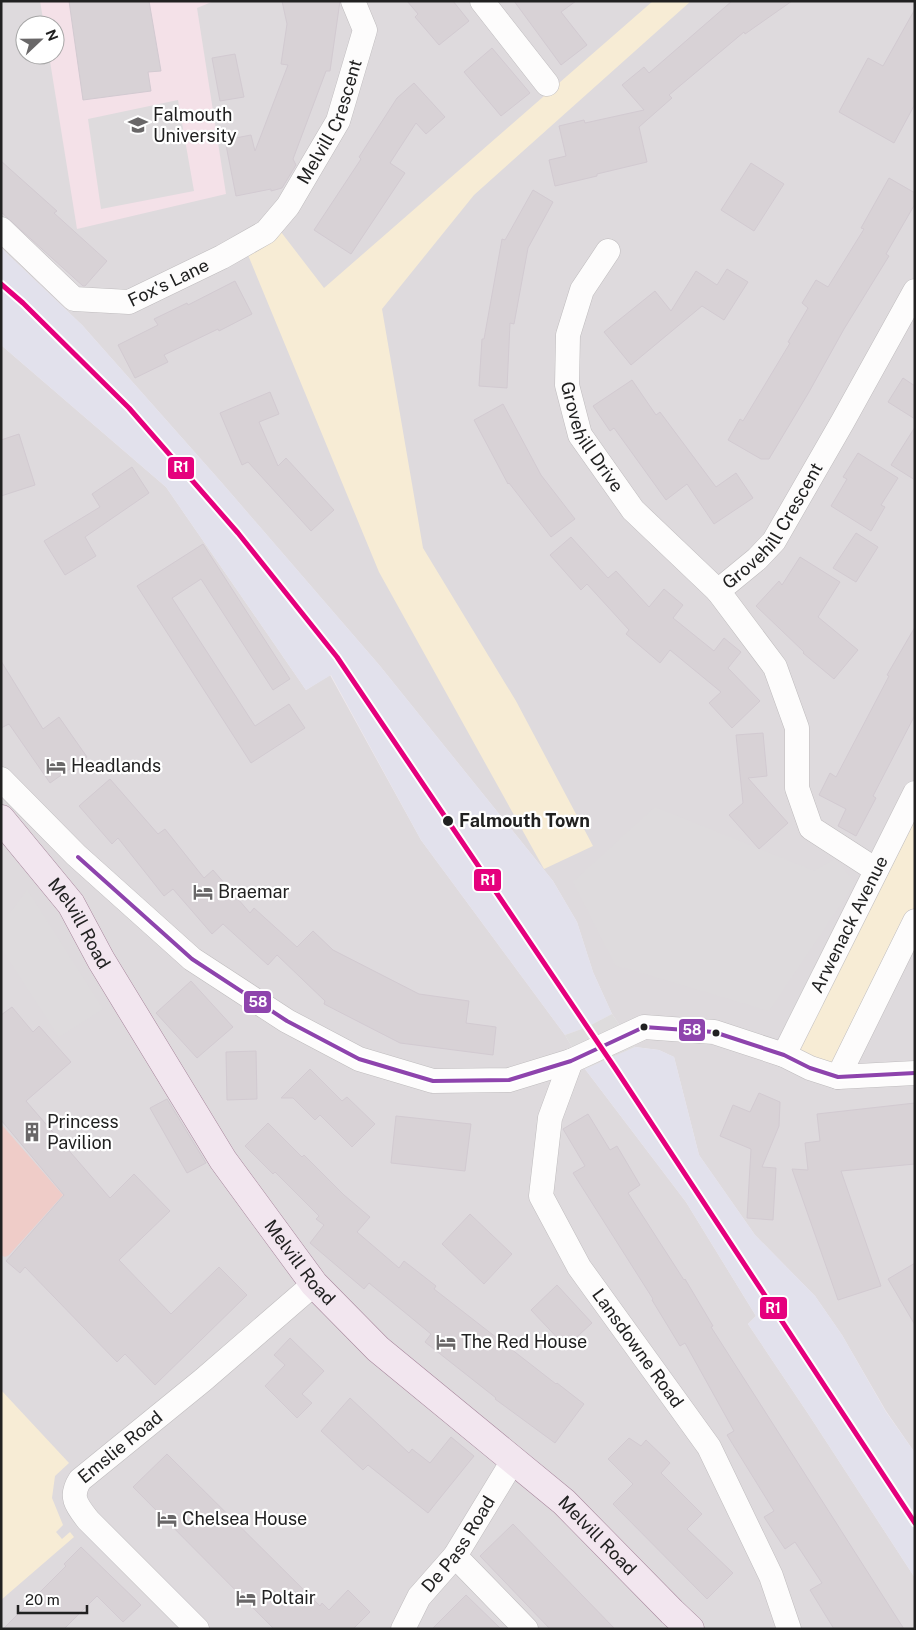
<svg xmlns="http://www.w3.org/2000/svg" width="916" height="1630" font-family="'Public Sans',sans-serif">
<rect width="100%" height="100%" fill="#efe9ed"/>
<path fill="#dedadd" fill-rule="evenodd" d="M1,1h914v1452l-29,-42 -44,-76 -27,-39 -60,-61 -56,-80 -25,-98 -15,-7 -24,-3 -23,-33 -19,-42 -16,-50 -24,-41 -173,-215 -158,-183 -140,-158 -81,-77zM25,25h30v30h-30z
M1,345l165,142 140,203 24,-15 91,165 144,195 20,34 101,133 70,114 -8,8 61,91 106,163v51h-914z"/>
<path fill="#e2e1ec" d="M1,248l81,77 140,158 158,183 173,215 24,41 16,50 19,42 -25,13 -22,8 -144,-195 -90,-165 -25,15 -140,-203 -165,-142z
M635,1047l24,3 15,7 25,98 56,80 60,61 27,39 44,77 29,41v125l-106,-163 -61,-91 8,-8 -70,-114 -101,-133z"/>
<path fill="#f4e1e8" d="M40,1h174l-17,7 29,186 -149,35 -28,-174h6v-30h-11z"/>
<path fill="#efccc8" d="M1,1124l62,71 -54,60 -4,2 -4,-2z"/>
<path fill="#f7ecd5" d="M653,1h38l-217,194 -92,114 41,239 93,153 77,145 -49,23 -165,-297 -131,-317 33,-23 43,56z
M915,803v110l-79,160 -45,-21z
M1,1390l68,73 -14,13 -3,22 11,27 -7,7 6,7 8,-7 4,5 -73,63z"/>
<path fill="#dedbdd" d="M178,100l16,91 -93,18 -13,-90z
M655,807l159,64 21,-12 20,24 -86,128 -154,-46 -42,-83z
M27,890l76,119 -44,28 -58,-89v-23z"/>
<path fill="#dedcdd" d="M612,1014l23,33 -50,22 -20,-34 22,-8z"/>
<path fill="#d8d2d6" stroke="#d2cad1" d="M69,1h80l12,70 -13,1 3,19 -68,9z
M282,1h58l-10,70h-4l-33,88 3,6 -14,23 -11,3v-2l-35,7 -11,-56 26,-5 4,16 33,-86 -7,-1 6,-40z
M407,1h46l16,20 -30,24 -24,-28 3,-3z
M514,1h62l-15,11 26,33 -26,20z
M732,1h60l-47,33 -1,-2 -75,63 3,3 -33,29 8,35 -50,12v2l-42,10 -6,-26 17,-4 -7,-30 25,-6 1,3 59,-13 -22,-25 22,-18 5,6z
M915,9v95l-21,39 -55,-31 29,-54 15,8z
M492,48l38,45 -29,23 -37,-44z
M235,54l9,43 -24,4 -8,-43z
M414,83l31,34 -19,17 -10,-11 -26,40 15,10 -54,81 -37,-24 47,-71 -2,-2 38,-59z
M1,161l56,50 -3,2 53,48 -22,25h-2l-82,-74z
M751,163l33,21 -30,47 -33,-21z
M889,178l26,15v11l-29,50 3,2 -45,73 -35,63 -40,67h-8l-33,-19 12,-21 3,2 47,-78 -2,-1 20,-34 -6,-5 14,-23 12,7 36,-58 -3,-1z
M533,190l20,12 -25,46 -14,76 -4,-1 -3,65 -28,-2 3,-47h2l18,-100 3,1z
M727,269l21,13 -24,38 -22,-14 -71,59 -27,-33 51,-41 16,20 25,-40 21,14z
M235,281l17,33 -33,17 -1,-2 -54,26 4,7 -33,16 -17,-33 40,-20 -4,-6 33,-16 1,2z
M903,378l12,8v33l-27,-17z
M632,380l24,35 4,-3 56,75 20,-14 17,25 -39,26 -27,-40 -21,16 -52,-72 -4,3 -17,-25z
M270,392l9,22 -20,8 19,44 8,-8 48,52 -23,21 -63,-69 -6,3 -22,-52z
M503,404l38,71 34,44 -24,18 -42,-54 -1,1 -34,-64z
M915,427v53l-24,-15z
M19,434l16,51 -34,11v-56z
M858,453l40,25 -17,27 4,2 -14,24 -40,-25 16,-27 -4,-2z
M132,467l17,26 -64,44 11,19 -31,19 -21,-34 56,-34 -8,-13z
M856,533l22,14 -22,35 -23,-14z
M571,537l37,41 8,-7 33,36 15,-18 19,16 -10,13 41,33 10,-13 17,14 -13,16 32,33 -28,27 -23,-25 12,-11 -51,-42 -10,13 -34,-29 3,-4 -42,-46 -6,6 -31,-35z
M203,544l87,135 -17,11 -72,-111 -29,19 83,128 34,-22 16,24 -54,35 -114,-177z
M800,557l40,25 -22,35 40,33 -24,29 -31,-26 1,-1 -48,-46 23,-25 3,4z
M915,627v88l-42,81 3,2 -20,38 -18,-10 8,-17 -27,-14 11,-22 6,4 53,-101 -2,-1z
M1,661l42,68 16,-12 28,40 -37,26 -41,-59 -8,4z
M763,733l4,43 -19,2 40,45 -29,26 -30,-34 14,-12 -7,-68z
M110,779l48,55 7,-5 39,49 9,-8 37,43 4,-5 43,39 16,-16 20,19 86,44 50,7 -3,22 30,4 -3,28 -93,-12 -76,-39 1,-3 -48,-46 -9,10 -45,-41 -11,10 -39,-45 -9,7 -46,-58 -6,6 -33,-38z
M191,981l42,46 -36,31 -41,-45z
M12,1007l21,25 6,-6 32,36 -45,39 84,97 24,-24 36,37 -51,49 52,54 48,-47 28,28 -92,90 -30,-31 -8,8 -92,-95 -5,6 -14,-12 58,-66 -63,-75v-105z
M256,1051l1,48 -30,1 -1,-48z
M310,1069l32,32 5,-4 28,27 -23,23 -32,-32 -5,5 -22,-22h-12z
M759,1093l21,9 -1,24 -17,41 14,1 -3,52 -26,-2 4,-69 -31,-13 13,-31 17,7z
M167,1099l39,64 -19,10 -37,-65z
M915,1103v61l-74,7 40,115 -43,14 -46,-131 16,1 -3,-27 15,-2 -3,-27z
M588,1114l22,36 7,-4 23,39 -12,8 56,87 1,-1 28,47 -2,1 193,302h-70l-24,-39 12,-7 -27,-41 -10,7 -21,-32 10,-6 -47,-76 7,-4 -49,-88 -5,3 -28,-46 1,-1 -80,-126 12,-7 -22,-37z
M396,1116l75,8 -6,47 -74,-8z
M268,1123l34,34 2,-2 40,40 26,22 -13,15 42,36 5,-7 32,25 -2,3 122,95 1,-1 27,21 -29,39 -60,-44 1,-1 -71,-56 6,-8 -62,-51 -5,6 -54,-46 14,-18 -8,-6 3,-3 -44,-44 -2,2 -28,-28z
M470,1214l42,40 -28,30 -42,-40z
M915,1263v62l-27,-46z
M557,1285l35,38 -26,24 -35,-37z
M290,1338l34,33 -22,23 10,9 -15,15 -32,-32 20,-21 -11,-10z
M350,1398l59,55 3,-4 18,14 21,-26 23,19 -46,57 -60,-48 -5,5 -42,-39z
M629,1438l12,8 5,-6 24,23 -9,10 41,41 -15,15 46,44 -26,26 -94,-95 20,-20 -25,-25z
M167,1454l153,152 2,-3 7,7 19,-20 22,22 -17,17h-79l-141,-142z
M513,1524l102,105h-65l-70,-73z
M81,1547l60,58 -18,17 -26,-26 -33,33h-61l63,-63 -2,-2z
M466,1595l35,34h-69z"/>
<g fill="none" stroke-linecap="round" stroke-linejoin="round">
<defs>
<g id="minor">
<path d="M482,1l65,83"/>
<path id="s1" d="M1,229l73,70 55,3 93,-45 44,-25 22,-26 50,-85 27,-91 -12,-29"/>
<path id="s2" d="M608,251l-26,39 -14,45 -1,50 13,50 53,75 85,81"/>
<path d="M1,779l75,76 116,104 95,62 72,38 74,22 76,-1 62,-19 73,-34 70,5 70,23 26,13 28,9 77,-4"/>
<path id="s3" d="M876,870l-65,-42 -14,-40v-60l-22,-61 -57,-76 39,-32 17,-18 69,-120 72,-130"/>
<path id="s4" d="M784,1055l131,-262"/>
<path id="s5" d="M571,1061l-21,57 -9,78 38,71 130,180 62,129 18,53"/>
<path d="M838,1077l77,-156"/>
<path d="M455,1556l71,73"/>
<path id="s6" d="M197,1629l-109,-109c-11,-14 -19,-23 -8,-40l123,-100 111,-96"/>
<path id="s7" d="M403,1629l16,-32 36,-41 59,-97"/>
</g>
<g id="major">
<path id="s8" d="M1,819l70,85 30,56 122,200 91,124 64,65 186,153 108,110 18,17"/>
</g>
</defs>
<use href="#minor" stroke="#bfbcbe" stroke-width="25"/>
<use href="#major" stroke="#a6859b" stroke-width="29"/>
<use href="#minor" stroke="#fdfcfc" stroke-width="24"/>
<use href="#major" stroke="#f2e6ef" stroke-width="28"/>
<defs>
<path id="bus-1" d="M78,857l114,102 95,62 72,38 74,22 76,-1 62,-19 73,-34 70,5 70,23 26,13 28,9 77,-4"/>
</defs>
<use href="#bus-1" stroke="#fff" stroke-width="8"/>
<use href="#bus-1" stroke="#8e44ad" stroke-width="4"/>
<defs>
<path id="rail-1" d="M1,284l22,19 106,105 109,125 99,124 278,411 300,455"/>
</defs>
<use href="#rail-1" stroke="#fff" stroke-width="9"/>
<use href="#rail-1" stroke="#e5007d" stroke-width="5"/>
</g>
<defs>
<symbol id="university-bare" viewBox="-9 -9 18 18"><path d="M0-5L7-2L0 1L-7-2ZM-4 1L0 2.5L4 1V4Q0 6-4 4Z" fill="#696768" stroke="#fff" stroke-width="2.5" paint-order="stroke"/></symbol>
<symbol id="hotel-bare" viewBox="-9 -9 18 18"><path d="M-6-4.5h1.5V1H6V5H4.5V3h-9V5H-6ZM-4 0a1.8 1.8 0 1 1 3.6 0ZM.5 0V-2.5h3Q6-2.5 6 0Z" fill="#696768" stroke="#fff" stroke-width="2.5" paint-order="stroke"/></symbol>
<symbol id="building-bare" viewBox="-9 -9 18 18"><path d="M-4-6H4V6H1V3H-1V6H-4ZM-2.5-4.3h1.7v1.8h-1.7ZM.8-4.3h1.7v1.8H.8ZM-2.5-1h1.7V.8h-1.7ZM.8-1h1.7V.8H.8Z" fill="#696768" stroke="#fff" stroke-width="2.5" paint-order="stroke"/></symbol>
</defs>
<g fill-rule="evenodd">
<use href="#university-bare" x="124" y="111" width="28" height="28"/>
<use href="#hotel-bare" x="42" y="752" width="28" height="28"/>
<use href="#hotel-bare" x="189" y="878" width="28" height="28"/>
<use href="#building-bare" x="18" y="1118" width="28" height="28"/>
<use href="#hotel-bare" x="432" y="1328" width="28" height="28"/>
<use href="#hotel-bare" x="153" y="1505" width="28" height="28"/>
<use href="#hotel-bare" x="232" y="1584" width="28" height="28"/>
</g>
<g fill="#212121" stroke="#fff" stroke-width="2">
<circle cx="448" cy="821" r="6"/>
<circle cx="644" cy="1027" r="4.5"/>
<circle cx="716" cy="1033" r="4.5"/>
</g>
<g text-anchor="middle" stroke-width="4.5" stroke-linejoin="round" paint-order="stroke">
<g font-size="18" fill="#212121" stroke="#fff" text-anchor="start">
<text x="153" y="121">Falmouth<tspan x="153" dy="21">University</tspan></text>
<text x="71" y="772">Headlands</text>
<text x="218" y="898">Braemar</text>
<text x="47" y="1128">Princess<tspan x="47" dy="21">Pavilion</tspan></text>
<text x="461" y="1348">The Red House</text>
<text x="182" y="1525">Chelsea House</text>
<text x="261" y="1604">Poltair</text>
</g>
<g font-size="18" fill="#212121" stroke="#fff">
<text dy="6" stroke="none"><textPath href="#s1" startOffset="439">Melvill Crescent</textPath></text>
<text dy="6" stroke="none"><textPath href="#s1" startOffset="200">Fox's Lane</textPath></text>
<text dy="6" stroke="none"><textPath href="#s2" startOffset="202">Grovehill Drive</textPath></text>
<text dy="6" stroke="none"><textPath href="#s3" startOffset="426">Grovehill Crescent</textPath></text>
<text dy="6" stroke="none"><textPath href="#s8" startOffset="131">Melvill Road</textPath></text>
<text dy="6" stroke="none"><textPath href="#s4" startOffset="146">Arwenack Avenue</textPath></text>
<text dy="6" stroke="none"><textPath href="#s8" startOffset="536">Melvill Road</textPath></text>
<text dy="6" stroke="none"><textPath href="#s5" startOffset="320">Lansdowne Road</textPath></text>
<text dy="6" stroke="none"><textPath href="#s6" startOffset="251">Emslie Road</textPath></text>
<text dy="6" stroke="none"><textPath href="#s8" startOffset="941">Melvill Road</textPath></text>
<text dy="6" stroke="none"><textPath href="#s7" startOffset="102">De Pass Road</textPath></text>
</g>
<g font-size="18" font-weight="bold" fill="#212121" stroke="#fff" text-anchor="start">
<text x="459" y="827">Falmouth Town</text>
</g>
</g>
<g stroke="#fff" stroke-width="2">
<rect x="167" y="456" width="28" height="24" rx="5" fill="#e5007d"/>
<rect x="473" y="868" width="29" height="24" rx="5" fill="#e5007d"/>
<rect x="243" y="990" width="29" height="24" rx="5" fill="#8e44ad"/>
<rect x="678" y="1018" width="28" height="24" rx="5" fill="#8e44ad"/>
<rect x="759" y="1296" width="29" height="24" rx="5" fill="#e5007d"/>
</g>
<g font-size="14" text-anchor="middle" font-weight="bold" fill="#fff">
<text x="181" y="472">R1</text>
<text x="488" y="885">R1</text>
<text x="258" y="1007">58</text>
<text x="692" y="1035">58</text>
<text x="773" y="1313">R1</text>
</g>
<rect width="916" height="1630" fill="none" stroke="#212121" stroke-width="5"/>
<g transform="translate(40 40) rotate(68)"><circle r="24" fill="#ffffff" stroke="#a6a6a6"/>
<path d="M0-4L9 19L0 12L-9 19Z" fill="#696768"/>
<text y="-8" font-size="14" font-weight="bold" text-anchor="middle" fill="#212121">N</text>
</g>
<path d="M18 1605v8h69v-8" fill="none" stroke="#212121" stroke-width="2.5"/>
<text x="25" y="1605" font-size="15" fill="#212121" stroke="#ffffff" stroke-width="4" paint-order="stroke">20 m</text>
</svg>
